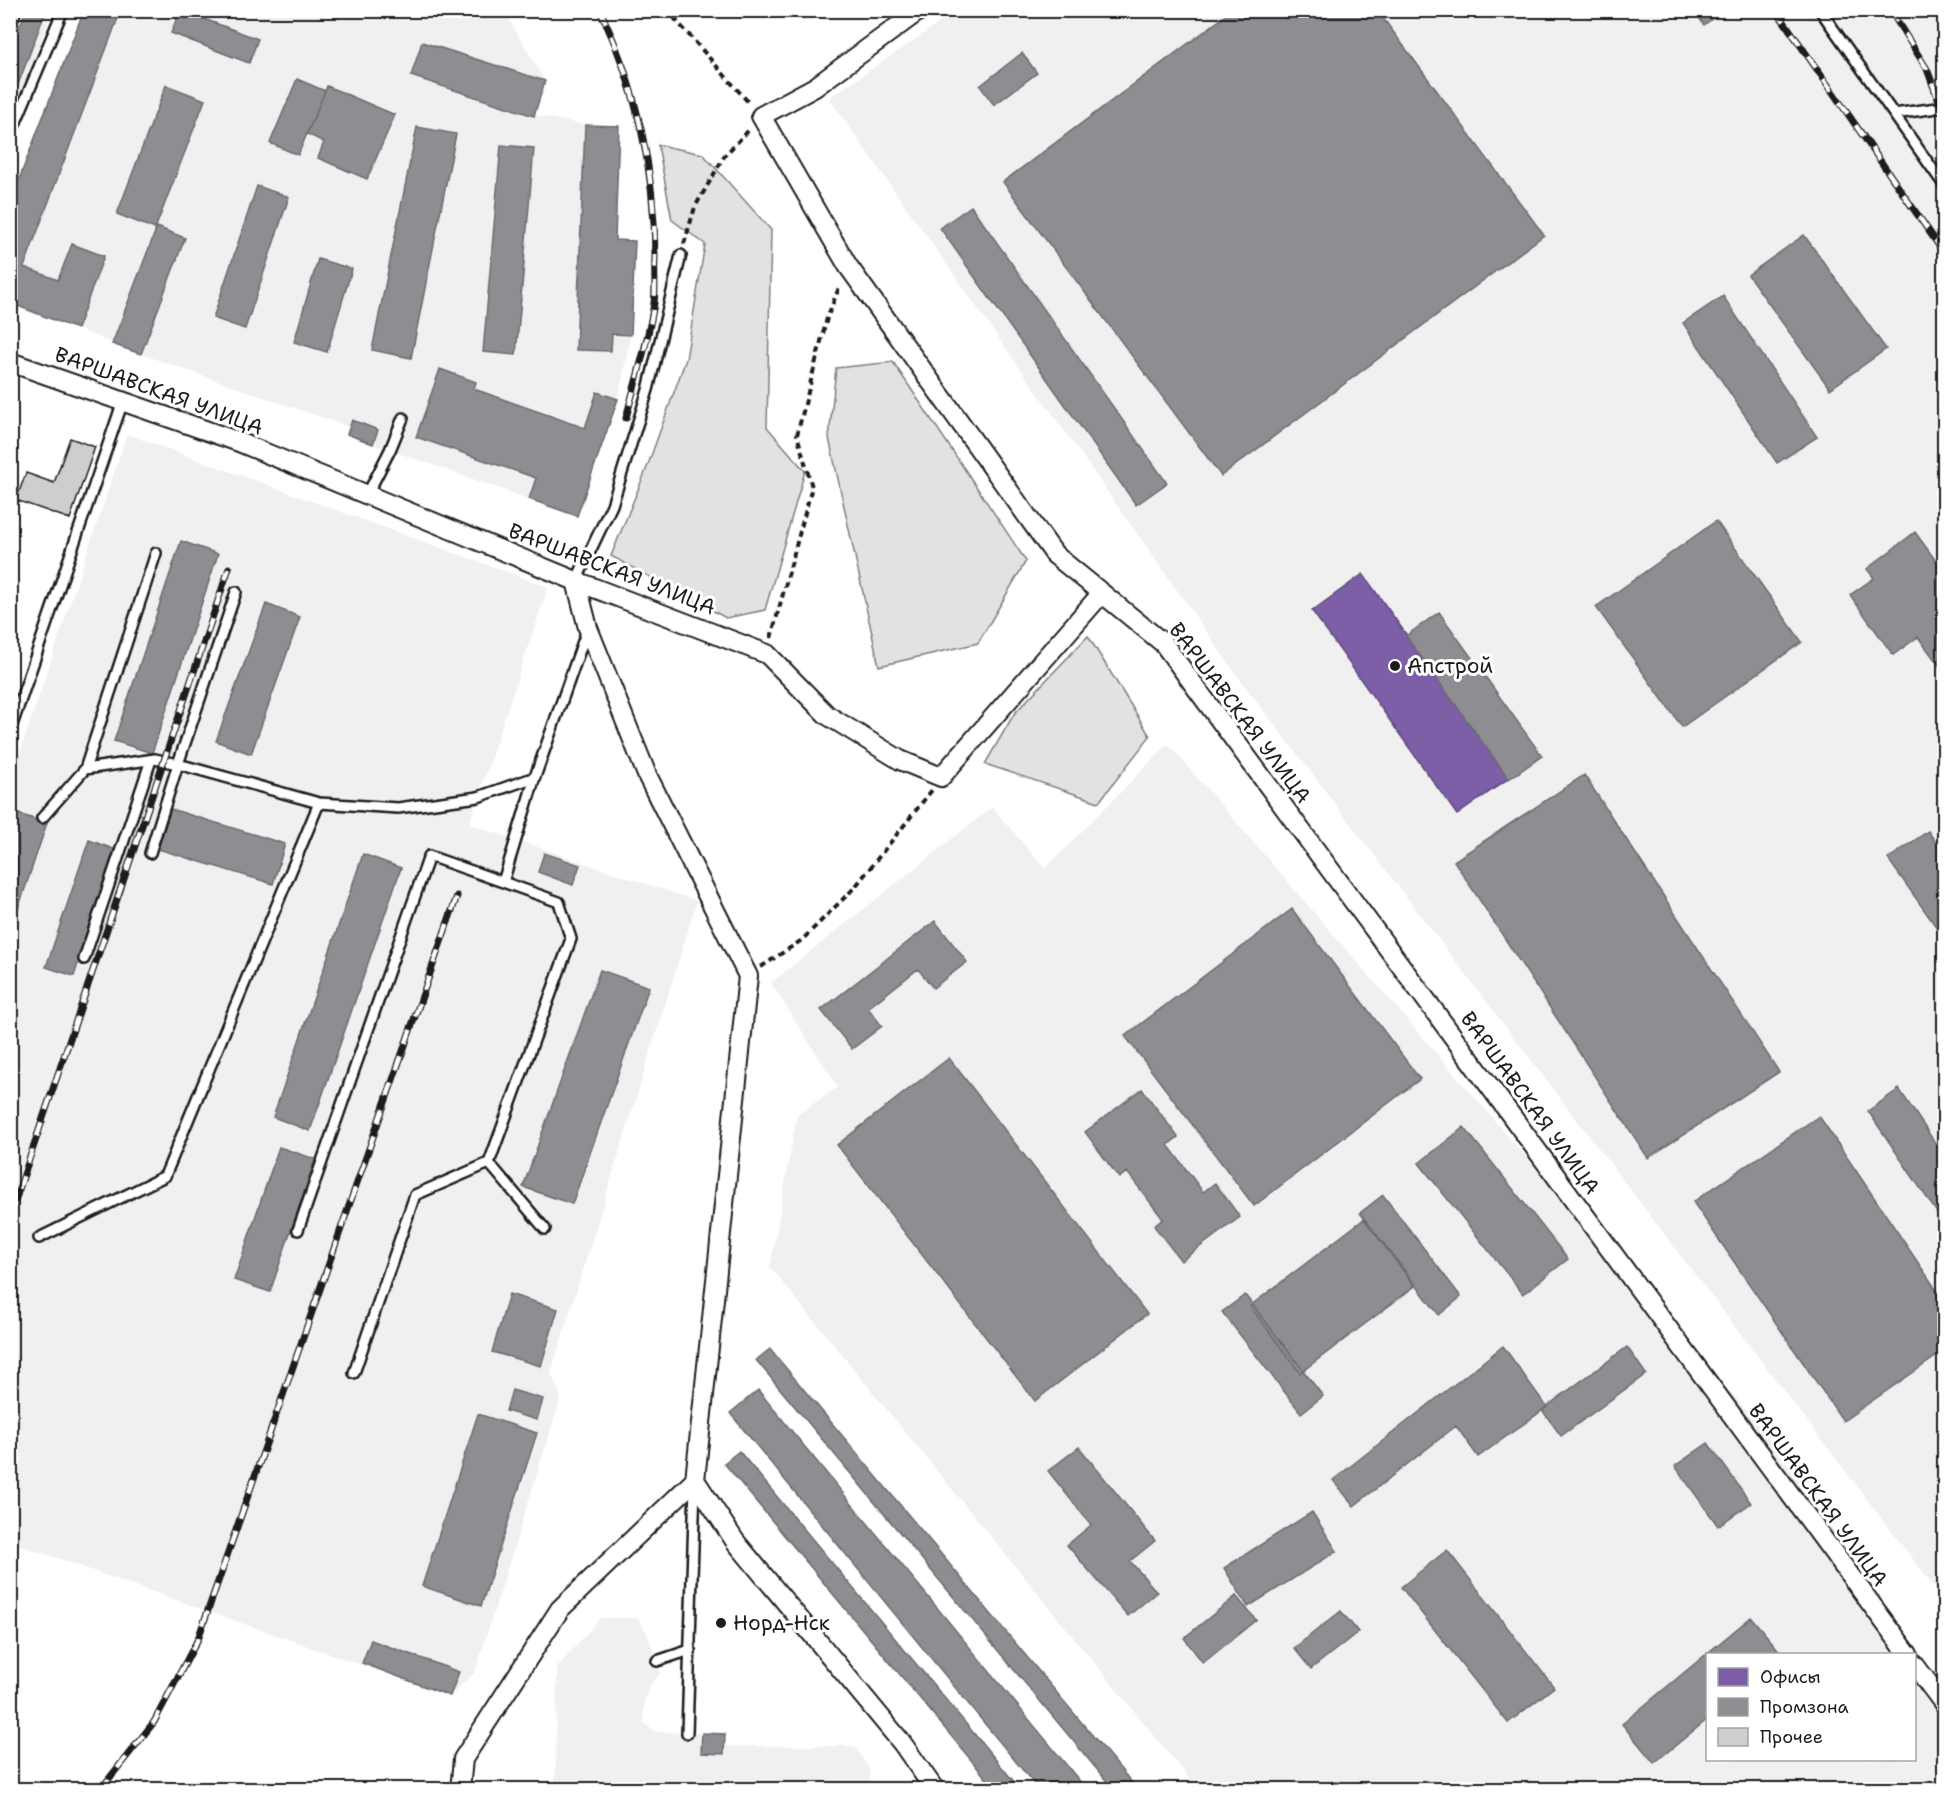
<svg xmlns="http://www.w3.org/2000/svg" width="1955" height="1800" font-family="'Shantell Sans',sans-serif">
<rect width="100%" height="100%" fill="#fff"/>
<filter id="ink" filterUnits="userSpaceOnUse"><feTurbulence type="fractalNoise" baseFrequency=".0167" numOctaves="2"/><feDisplacementMap in="SourceGraphic" scale="12" xChannelSelector="R" yChannelSelector="G"/><feConvolveMatrix kernelMatrix="1 2 1 2 8 2 1 2 1" color-interpolation-filters="sRGB"/></filter>
<g filter="url(#ink)">
<path fill="#f0f0f0" fill-rule="evenodd" d="M11,11h41l-41,111z
M84,11h420l41,70 -11,34 51,10 34,1 -4,113 20,2 -4,94 -13,64 -41,117 -204,-72 -24,-17 -208,-73 -130,-51 -1,-100z
M957,11h987v1589l-702,-918 -413,-584z
M127,434l421,153 -79,237 228,77 -146,472 10,24 -86,275 -25,24 -439,-154v-763z
M1168,744l601,693 175,253v99h-746l-428,-522 27,-152 41,-28 -67,-104 221,-176 53,62zM1708,1654h206v106h-206z
M600,1618h38l9,15 14,40 -10,10 -7,20v20l12,9 69,2v12h130l14,23 2,20 -316,1 2,-122z"/>
<path fill="#e2e2e2" stroke="#7f7f7f" stroke-width="1.5" d="M658,145l45,9 68,76 -4,197 38,44 -40,139 -39,8 -115,-62 35,-86 40,-111 19,-115 -33,-24z
M893,362l133,199 -48,82 -99,23 -50,-228 7,-70z
M1088,636l62,100 -51,66 -114,-38 29,-50z"/>
<path fill="#7b5ea7" stroke="#5e4a7d" stroke-width="1.5" d="M1363,574l146,204 -52,37 -145,-204z"/>
<path fill="#8d8d92" stroke="#6b6b6f" stroke-width="1.5" d="M26,10h20l-36,96v-55z
M84,10h37l-97,257 34,13 14,-36 32,12 -27,73 -67,-26v-100z
M180,10l78,29 -9,24 -78,-30z
M1233,10h144l167,225 -323,241 -218,-294z
M1694,10h30l-20,15z
M422,42l123,39 -11,35 -123,-40z
M1022,53l15,20 -43,32 -14,-19z
M297,79l28,12 -27,64 -28,-12z
M166,85l39,15 -50,129 -38,-15z
M327,86l68,29 -28,64 -49,-21 6,-16 -17,-8z
M585,125l34,1 -4,114 20,1 -4,94 -19,-1 -1,17 -35,-1z
M417,127l39,7 -45,224 -39,-8z
M501,145l33,3 -18,207 -33,-3z
M257,186l32,11 -44,132 -32,-11z
M971,206l196,277 -31,22 -196,-277z
M157,227l28,11 -44,116 -29,-10z
M1804,235l82,114 -56,40 -82,-114z
M318,259l34,10 -25,83 -33,-10z
M1723,296l94,141 -40,26 -94,-140z
M440,369l36,13 -2,7 111,39 12,-36 21,7 -41,117 -48,-17 7,-21 -120,-41z
M352,420l26,10 -5,14 -26,-10z
M1716,521l86,121 -120,85 -86,-120z
M1915,532l29,40v100l-26,-35 -25,18 -43,-60 24,-17 -7,-9z
M181,541l37,13 -66,199 -38,-12z
M266,604l34,13 -49,137 -35,-13z
M1439,612l103,144 -33,23 -103,-143z
M1584,775l195,297 -131,86 -194,-297z
M171,809l114,35 -12,40 -115,-35z
M12,812l35,11 -37,110v-116z
M1928,831l16,23v84l-56,-79z
M89,840l27,10 -42,126 -28,-9z
M544,853l36,12 -7,20 -35,-13z
M363,854l38,14 -91,263 -37,-14z
M1292,909l128,170 -166,127 -129,-170z
M935,921l32,41 -34,26 -15,-19 -50,39 14,18 -30,23 -31,-39z
M600,970l49,17 -77,217 -49,-17z
M949,1058l198,256 -112,87 -198,-256z
M1142,1089l36,48 -10,8 35,47 12,-9 25,34 -59,44 -27,-35 9,-7 -36,-47 -8,6 -34,-46z
M1899,1089l45,67v67l-76,-112z
M1819,1116l125,185v50l-101,70 -150,-219z
M1464,1127l104,132 -45,35 -104,-131z
M279,1147l36,12 -45,133 -36,-12z
M1383,1195l78,102 -22,18 -79,-102z
M1364,1219l51,67 -115,87 -50,-67z
M509,1294l49,15 -17,57 -49,-14z
M1245,1295l78,101 -22,17 -79,-101z
M1503,1346l44,61 -69,50 -22,-31 -102,80 -21,-26z
M1627,1347l19,27 -85,62 -19,-26z
M770,1349l368,441h-24l-358,-430z
M512,1390l31,9 -6,21 -31,-9z
M758,1390l329,400h-48l-309,-377z
M478,1414l59,19 -56,173 -59,-20z
M1708,1443l43,60 -33,23 -43,-60z
M1079,1447l76,94 -25,20 27,31 -29,24 -61,-71 24,-20 -43,-54z
M739,1451l282,339h-25l-272,-327z
M1312,1512l25,39 -89,56 -24,-39z
M1447,1550l107,137 -46,36 -107,-136z
M1236,1596l20,24 -53,43 -19,-25z
M1341,1611l17,21 -47,37 -17,-21z
M1751,1617l31,37h-74v65l-54,44 -32,-39z
M371,1640l88,32 -9,24 -88,-33z
M702,1733l23,1 -1,20 -23,-1z"/>
<path fill="#cecece" stroke="#1c1c1c" stroke-width="1.5" d="M70,438l25,9 -25,72 -54,-19 10,-27 28,10z"/>
<g fill="none" stroke-linecap="round" stroke-linejoin="round">
<defs>
<path id="service" d="M1820,10l124,175
M10,25l6,-15
M1894,114l50,-7
M10,136l53,-126
M367,495l23,-45 13,-32
M576,581l36,-76 36,-115 33,-135
M10,731l113,-330
M85,769l70,-10 23,5 58,-172
M42,818l43,-49 71,-216
M150,853l28,-89 141,39 79,5 80,-11 57,-20
M84,959l67,-199
M545,1229l-56,-66 82,-224 -12,-37 -56,-20 32,-105 52,-147
M298,1230l131,-374 74,26
M39,1238l126,-62 154,-373
M354,1373l61,-178 74,-32
M657,1661l33,-11
M687,1733l8,-248"/>
<path id="minor" d="M920,10l-105,77 -54,29 87,150 207,289 108,88 745,1011
M10,362l229,80 337,139 191,73 60,61 73,45 41,17 161,-184
M695,1480l40,61 167,202 33,47
M1914,1664l30,40
M460,1790l3,-31 97,-150 135,-129 53,-504 -101,-201 -59,-147 -12,-47"/>
</defs>
<use href="#service" stroke="#1c1c1c" stroke-width="14"/>
<use href="#minor" stroke="#1c1c1c" stroke-width="22"/>
<path stroke="#1c1c1c" stroke-width="4" stroke-dasharray="6 4.5" stroke-linecap="butt" d="M667,10l83,94
M684,244l11,-37 30,-52 24,-25
M771,638l41,-151 -15,-52 30,-117 13,-33
M761,967l41,-27 53,-53 77,-97"/>
<use href="#service" stroke="#fff" stroke-width="9"/>
<use href="#minor" stroke="#fff" stroke-width="18"/>
<defs>
<path id="rail" d="M600,10c37,78 55,162 55,247 -1,15 1,31 -1,46 -6,39 -18,77 -28,115
M1776,10l168,243
M1890,10l37,59 17,46
M10,1216l219,-648
M100,1790l54,-68 44,-83 259,-743"/>
</defs>
<use href="#rail" stroke="#1c1c1c" stroke-width="7"/>
<use href="#rail" stroke="#fff" stroke-width="4.5" stroke-dasharray="14" stroke-linecap="butt"/>
</g>
</g>
<g fill="#1c1c1c" stroke="#fff" stroke-width="2">
<circle cx="1395" cy="666" r="6"/>
<circle cx="721" cy="1623" r="6"/>
</g>
<g text-anchor="middle" stroke-width="6" stroke-linejoin="round" paint-order="stroke">
<g font-size="21" fill="#1c1c1c" stroke="#fff">
<text transform="translate(159 391) rotate(20)" y="7">ВАРШАВСКАЯ УЛИЦА</text>
<text transform="translate(612 569) rotate(21)" y="7">ВАРШАВСКАЯ УЛИЦА</text>
<text transform="translate(1240 713) rotate(53)" y="7">ВАРШАВСКАЯ УЛИЦА</text>
<text transform="translate(1530 1103) rotate(54)" y="7">ВАРШАВСКАЯ УЛИЦА</text>
<text transform="translate(1818 1495) rotate(54)" y="7">ВАРШАВСКАЯ УЛИЦА</text>
</g>
<g font-size="21" fill="#1c1c1c" stroke="#fff" text-anchor="start">
<text x="1407" y="673">Апстрой</text>
<text x="733" y="1630">Норд-Нск</text>
</g>
</g>
<rect width="1955" height="1800" fill="none" stroke="#fff" stroke-width="36"/>
<rect x="18" y="18" width="1919" height="1764" fill="none" stroke="#1c1c1c" stroke-width="2" filter="url(#ink)"/>
<rect x="1706" y="1653" width="210" height="108" fill="#ffffff" stroke="#a4a4a4" stroke-width="1.5"/>
<rect x="1718" y="1668" width="30" height="18" fill="#7b5ea7" stroke="#a4a4a4" stroke-width="1.5"/>
<text x="1760" y="1683" font-size="18" fill="#1c1c1c">Офисы</text>
<rect x="1718" y="1698" width="30" height="18" fill="#8d8d92" stroke="#a4a4a4" stroke-width="1.5"/>
<text x="1760" y="1713" font-size="18" fill="#1c1c1c">Промзона</text>
<rect x="1718" y="1728" width="30" height="18" fill="#cecece" stroke="#a4a4a4" stroke-width="1.5"/>
<text x="1760" y="1743" font-size="18" fill="#1c1c1c">Прочее</text>
</svg>
